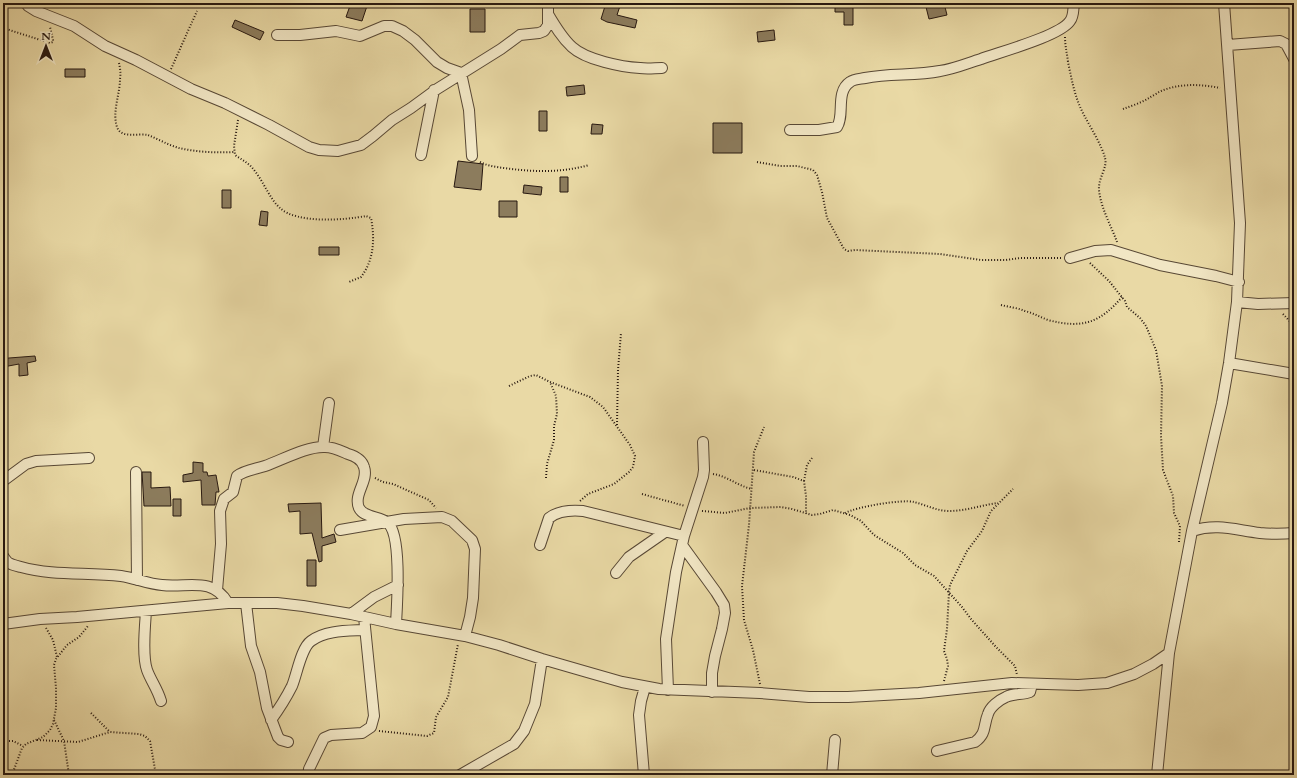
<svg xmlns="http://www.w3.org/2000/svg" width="1297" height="778" font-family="Cardo,serif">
<rect width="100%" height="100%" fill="#e9d9a5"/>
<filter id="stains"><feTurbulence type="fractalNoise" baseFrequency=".005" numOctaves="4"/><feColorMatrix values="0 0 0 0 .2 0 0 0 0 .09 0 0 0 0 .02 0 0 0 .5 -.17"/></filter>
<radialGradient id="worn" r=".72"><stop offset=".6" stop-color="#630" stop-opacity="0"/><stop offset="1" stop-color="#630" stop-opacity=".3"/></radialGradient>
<path fill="#8c7c5d" stroke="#271810" d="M351,3h17l-6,18 -16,-4z
M606,3h15l-4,12 20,5 -2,8 -28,-6 -6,-3z
M925,3h19l3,12 -18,4z
M835,4h18v21h-9v-13h-9z
M470,9h15v23h-15z
M235,20l29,12 -4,8 -28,-13z
M774,30l1,10 -17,2 -1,-10z
M65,69h20v8h-20z
M584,85l1,9 -18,2 -1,-9z
M539,111h8v20h-8z
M713,123h29v30h-29z
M592,124l11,1 -1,9h-11z
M458,161l25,3 -2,26 -27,-3z
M560,177h8v15h-8z
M524,185l18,2 -1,8 -18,-2z
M222,190h9v18h-9z
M499,201h18v16h-18z
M261,211l7,1 -1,14 -8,-1z
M319,247h20v8h-20z
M35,356l1,5 -9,2 1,12 -9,1v-12l-16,3v-8l6,-1z
M193,462l10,1v9h4l1,4 8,-1 3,17h-3l-1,13h-13l-1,-25 -18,2v-7l10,-2z
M142,472h9v16l19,-1 1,19h-27z
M173,499h8v17h-8z
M321,503l1,35 12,-4 2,8 -14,4v15l-3,1 -7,-29 -12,1v-23l-11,1 -1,-8z
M307,560h9v26h-9z"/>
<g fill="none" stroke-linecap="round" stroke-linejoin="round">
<defs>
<path id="minor" d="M26,3l2,3 8,5 38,15 31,20 31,14 55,29 34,14 44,22 40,22 10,3 19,1 23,-6 12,-9 19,-16 19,-12 26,-19 64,-40 19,-14 19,-2 5,-2 4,-6v-22
M548,14c7,12 14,24 24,33 14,13 50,20 68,21 7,1 15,0 22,0
M277,35h23l36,-4 24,5 24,-10h8l11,5 12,9 22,22 10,6 14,5 8,37 3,46
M1228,45l52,-4 6,3 8,15
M790,130h29l18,-3c8,-12 -2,-35 13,-45 4,-3 10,-3 15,-4 25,-5 50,-2 75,-7 14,-2 28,-8 41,-12 19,-7 79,-23 89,-38 4,-5 3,-12 4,-18
M421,155l13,-65
M1070,258l25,-7 16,-1 49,15 56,11 23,6
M1237,302l21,2 36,-1
M1229,363l65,11
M323,447l6,-44
M136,472l1,108
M3,481l23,-17 10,-3 53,-3
M340,530l64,-11 38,-2 10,4 20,19 3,9 -2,49 -3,19 -5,19
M1192,531c25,-8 43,-1 68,2 11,1 22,1 34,0
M540,545l9,-27c9,-7 23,-8 34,-7l101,25
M682,545l34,47 8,13 1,8 -3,16 -7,27 -3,17v19
M3,556c2,3 4,6 6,7 3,2 8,3 12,4 32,9 66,5 100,9 14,2 27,8 41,9 26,3 50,-9 66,18
M616,573l13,-16 36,-25
M217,590l4,-46 -1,-33 4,-12 9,-7 4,-16c8,-6 19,-7 28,-10 17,-6 42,-20 60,-19 8,0 16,4 23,7 7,2 14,6 16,13 5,14 -11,27 -5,41 5,10 21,8 29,15 14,13 9,82 8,101
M246,603l5,43 9,26 7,36 11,29 3,3 7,2
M146,611c-1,15 -4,45 1,59 4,11 10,18 14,31
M351,614l23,-17 24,-12
M3,624l37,-5 37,-2 151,-14h49l26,3 48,8 45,10 69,12 34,9 43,14 45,13 35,10 37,7 101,4 49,4h39l71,-4 93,-10 66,2 29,-2 27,-9 19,-10 16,-11
M668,690l-2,-51 10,-67 8,-36 19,-59 1,-7 -1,-28
M271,720c8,-11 15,-22 21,-34 5,-12 9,-38 19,-45 15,-11 37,-10 54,-11
M937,751l38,-9c12,-9 8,-16 13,-28 2,-7 11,-14 18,-17 8,-4 16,-2 24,-5l2,-8
M308,775l1,-6 15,-31 7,-3 31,-2 9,-6 3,-11 -10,-99
M460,775l54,-31 10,-13 11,-27 7,-45
M644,775l-5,-60 2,-14 4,-14
M832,775l3,-35
M1157,775l12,-122 23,-122 30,-128 7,-40 8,-61 3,-79 -16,-220"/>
</defs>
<use href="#minor" stroke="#584835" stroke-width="12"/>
<path stroke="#271810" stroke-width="2" stroke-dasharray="1 2" stroke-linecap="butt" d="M3,28l47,15 3,-1v-2l-3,-13
M1065,37c0,9 2,16 3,25 4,19 7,37 17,55 6,11 17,29 20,41 3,9 -7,20 -6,32 2,19 12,35 18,52
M119,63c1,5 2,10 1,16 0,15 -8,33 -3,48 4,12 21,6 31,8 10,4 20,10 31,13 17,4 37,5 55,4
M171,69l26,-58
M1123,109c8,-3 18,-6 26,-11 3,-2 7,-4 10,-6 19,-9 42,-8 61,-4
M238,120l-4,26 1,9c7,5 14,8 19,15 10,12 15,28 26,38 17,16 65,12 86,8l5,2c4,21 3,42 -10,59l-12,5
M480,162c8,4 16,5 24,6 29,4 57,5 85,-3
M757,162l23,4h17l16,4 4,5 5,17 5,26 17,31 4,2 7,-1 85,4 41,6h25l14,-2h41
M1090,263l19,18 16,20 2,6 13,11 6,8 10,24 6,36 -1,50 2,34 10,26 1,17 6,13 -1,16
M1001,305c8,2 17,3 24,6 8,2 15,6 23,9 34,9 52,3 74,-23
M1283,314l11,12
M509,386l21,-10 6,-1 14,7 40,15 13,10 27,38 5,11 -2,11 -4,5 -15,12 -26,10 -8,7
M617,425l1,-55 3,-37
M754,470l39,7 11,4 2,15v18
M713,474c14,2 25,12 39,15
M375,478l8,4 10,2 36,16 7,8
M546,478l1,-14 7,-24v-14l3,-12 -1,-18 -6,-14
M804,481l3,-16 5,-7
M642,494l43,12
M702,511l23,2 25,-5 31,-1 11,2 20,6 8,-1 13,-4 17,5 11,6 13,14 29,18 12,12 19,11 28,31 9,12 25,28 19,19 2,9
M845,513c11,-6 57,-14 69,-11 12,3 23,9 35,9 17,0 33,-6 49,-8
M46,628l7,12 4,17
M944,681l4,-15 -1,-7 -3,-8 3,-22 2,-37 1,-7 17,-34 15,-20 9,-20 22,-22
M760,684l-7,-34 -9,-30 -2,-34 7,-61 5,-73 10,-25
M91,713l19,19
M54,720l10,21 5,34
M379,731l48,5 7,-3 2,-16 12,-20 10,-53
M37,740l41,2 32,-10 29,2 6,2 5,5 6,34
M3,741h10l10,5
M12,775l10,-27 4,-4 17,-7 7,-7 3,-6 3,-16v-20l-2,-23 2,-6 11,-14 12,-8 9,-11"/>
<use href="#minor" stroke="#f1e6c4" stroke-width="10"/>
</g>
<rect width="1297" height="778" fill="none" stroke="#e9d9a5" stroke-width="16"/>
<rect x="4" y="4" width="1289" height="770" fill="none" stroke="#271810" stroke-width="2"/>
<rect x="8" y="8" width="1281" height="762" fill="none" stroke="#271810"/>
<g transform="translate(46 46)" stroke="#f1e6c4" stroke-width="3" paint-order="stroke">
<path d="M0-3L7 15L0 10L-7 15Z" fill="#271810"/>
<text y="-6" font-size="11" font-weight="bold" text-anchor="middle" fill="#271810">N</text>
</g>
<rect width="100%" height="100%" filter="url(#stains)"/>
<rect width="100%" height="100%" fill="url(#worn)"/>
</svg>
